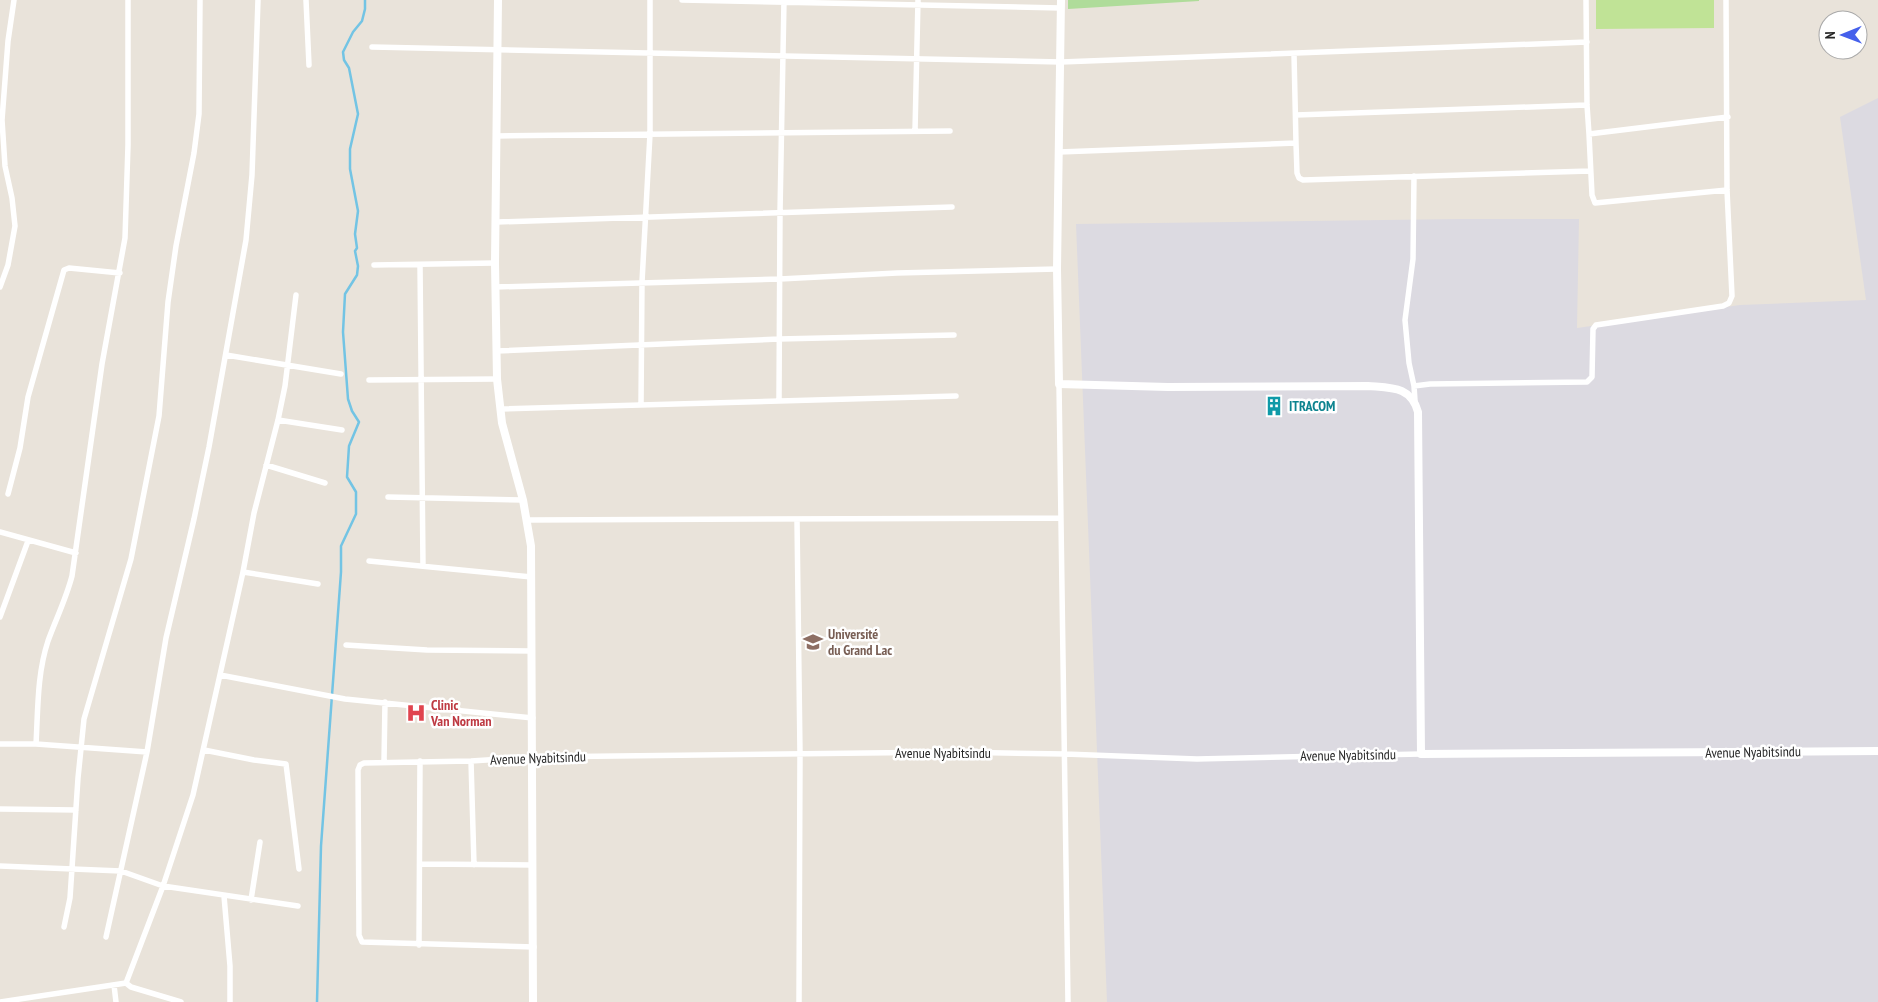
<svg xmlns="http://www.w3.org/2000/svg" width="1878" height="1002" font-family="'PT Sans Narrow',sans-serif">
<rect width="100%" height="100%" fill="#e9e3da"/>
<path fill="#dcdae1" d="M1878,98v904h-771l-31,-778 383,-5h120l-2,109 163,-23 126,-5 -26,-183z"/>
<path fill="#afdc9a" d="M1068,0h131v1l-131,8z"/>
<path fill="#c0e396" d="M1596,0h118v28l-118,1z"/>
<g fill="none" stroke-linecap="round" stroke-linejoin="round">
<path stroke="#73c4e4" stroke-width="2.5" d="M317,1002l4,-156 20,-274v-26l15,-32v-22l-9,-15 2,-31 10,-24 -7,-11 -4,-12 -5,-67 2,-38 12,-19 1,-9 -3,-15 2,-3 -2,-14 3,-23 -8,-42v-20l8,-35 -9,-46 -5,-8 -1,-8 10,-20 9,-11 3,-12v-9"/>
<path stroke="#fff" stroke-width="5.5" d="M306,0l3,65
M682,0l379,8
M1586,0l1,105 2,29 139,-17
M372,47l689,15 526,-20
M1294,54l2,89
M1296,115l291,-10
M915,131l3,-131
M1589,134l3,61 3,8 132,-13
M496,136l454,-5
M1059,152l237,-9 1,30 2,5 4,2 287,-9
M497,222l455,-15
M374,265l121,-2
M420,265l3,301
M0,287l8,-22 7,-39 -3,-28 -7,-32 -3,-46 6,-79 6,-41
M495,287l285,-8 117,-6 160,-4
M496,351l283,-12 175,-4
M226,355l115,19
M369,380l128,-1
M1059,384l9,618
M1414,386l-5,-23 -4,-43 8,-61 1,-83
M779,400l1,-188 4,-212
M1415,401l-1,-15 16,-2 157,-2 5,-5 1,-48 3,-4 127,-19 6,-3 3,-7 -5,-106 -1,-190
M641,405l1,-123 8,-148v-134
M500,409l456,-13
M278,420l64,10
M266,465l59,18
M8,494l12,-46 8,-51 36,-127 5,-2 51,5
M388,497l135,3
M528,520l533,-2
M797,520l3,234 -1,248
M0,532l76,21
M369,561l163,16
M243,572l75,12
M0,617l28,-76
M346,645l81,5 105,1
M220,675l125,24 188,19
M0,744h36l111,8
M36,744c2,-34 1,-70 12,-103 8,-22 18,-42 24,-65l30,-212 23,-126 3,-93v-145
M204,750l50,10 32,4 13,105
M471,761l3,104
M384,762l1,-60
M0,809l76,1
M421,864l112,1
M0,866l121,5 42,15 135,20
M224,896l6,70v36
M251,900l9,-58
M64,927l6,-29 8,-120 6,-59 47,-160 28,-143 9,-114 8,-56 18,-93 5,-39 1,-114
M106,937l41,-185 19,-114 28,-119 15,-72 37,-207 6,-65 6,-175
M419,945l1,-184
M534,947l-172,-5 -3,-7 -1,-165 2,-5 4,-2 107,-2 62,-4 418,-5 114,2 132,5 224,-5
M126,983l37,-97 30,-91 50,-223 11,-59 24,-93 7,-34 11,-91
M114,985l2,17
M0,1002l126,-19 5,4 50,15"/>
<path stroke="#fff" stroke-width="8" d="M498,0l-3,263 2,116 5,44 21,77 8,46 2,456
M1061,0l-4,269 2,115 109,3 200,-1c23,2 43,0 50,26l3,342 457,-3"/>
</g>
<defs>
<symbol id="building-bare" viewBox="-9 -9 18 18"><path d="M-4-6H4V6H1V3H-1V6H-4ZM-2.5-4.3h1.7v1.8h-1.7ZM.8-4.3h1.7v1.8H.8ZM-2.5-1h1.7V.8h-1.7ZM.8-1h1.7V.8H.8Z" fill="#0f9aa8" stroke="#fff" stroke-width="2.5" paint-order="stroke"/></symbol>
<symbol id="university-bare" viewBox="-9 -9 18 18"><path d="M0-5L7-2L0 1L-7-2ZM-4 1L0 2.5L4 1V4Q0 6-4 4Z" fill="#8d6e63" stroke="#fff" stroke-width="2.5" paint-order="stroke"/></symbol>
<symbol id="hospital-bare" viewBox="-9 -9 18 18"><path d="M-5-5h3v3.5h4V-5h3V5h-3V1.5h-4V5h-3Z" fill="#e0444e" stroke="#fff" stroke-width="2.5" paint-order="stroke"/></symbol>
</defs>
<g fill-rule="evenodd">
<use href="#building-bare" x="1260" y="392" width="28" height="28"/>
<use href="#university-bare" x="799" y="628" width="28" height="28"/>
<use href="#hospital-bare" x="402" y="699" width="28" height="28"/>
</g>
<g text-anchor="middle" stroke-width="5" stroke-linejoin="round" paint-order="stroke">
<g font-size="14" font-weight="bold" fill="#0d838f" stroke="#fff" text-anchor="start">
<text x="1289" y="411">ITRACOM</text>
</g>
<g font-size="14" font-weight="bold" fill="#785e54" stroke="#fff" text-anchor="start">
<text x="828" y="639">Université<tspan x="828" dy="16">du Grand Lac</tspan></text>
</g>
<g font-size="14" font-weight="bold" fill="#be3a42" stroke="#fff" text-anchor="start">
<text x="431" y="710">Clinic<tspan x="431" dy="16">Van Norman</tspan></text>
</g>
<g font-size="14" fill="#272727" stroke="#fff">
<text transform="translate(1753 752) rotate(-1)" y="5">Avenue Nyabitsindu</text>
<text x="943" y="758">Avenue Nyabitsindu</text>
<text transform="translate(1348 755) rotate(-1)" y="5">Avenue Nyabitsindu</text>
<text transform="translate(538 758) rotate(-2)" y="5">Avenue Nyabitsindu</text>
</g>
</g>
<g transform="translate(1843 35) rotate(269)"><circle r="24" fill="#ffffff" stroke="#a9a9a9"/>
<path d="M0-4L9 19L0 12L-9 19Z" fill="#4560eb"/>
<text y="-8" font-size="14" font-weight="bold" text-anchor="middle" fill="#272727">N</text>
</g>
</svg>
